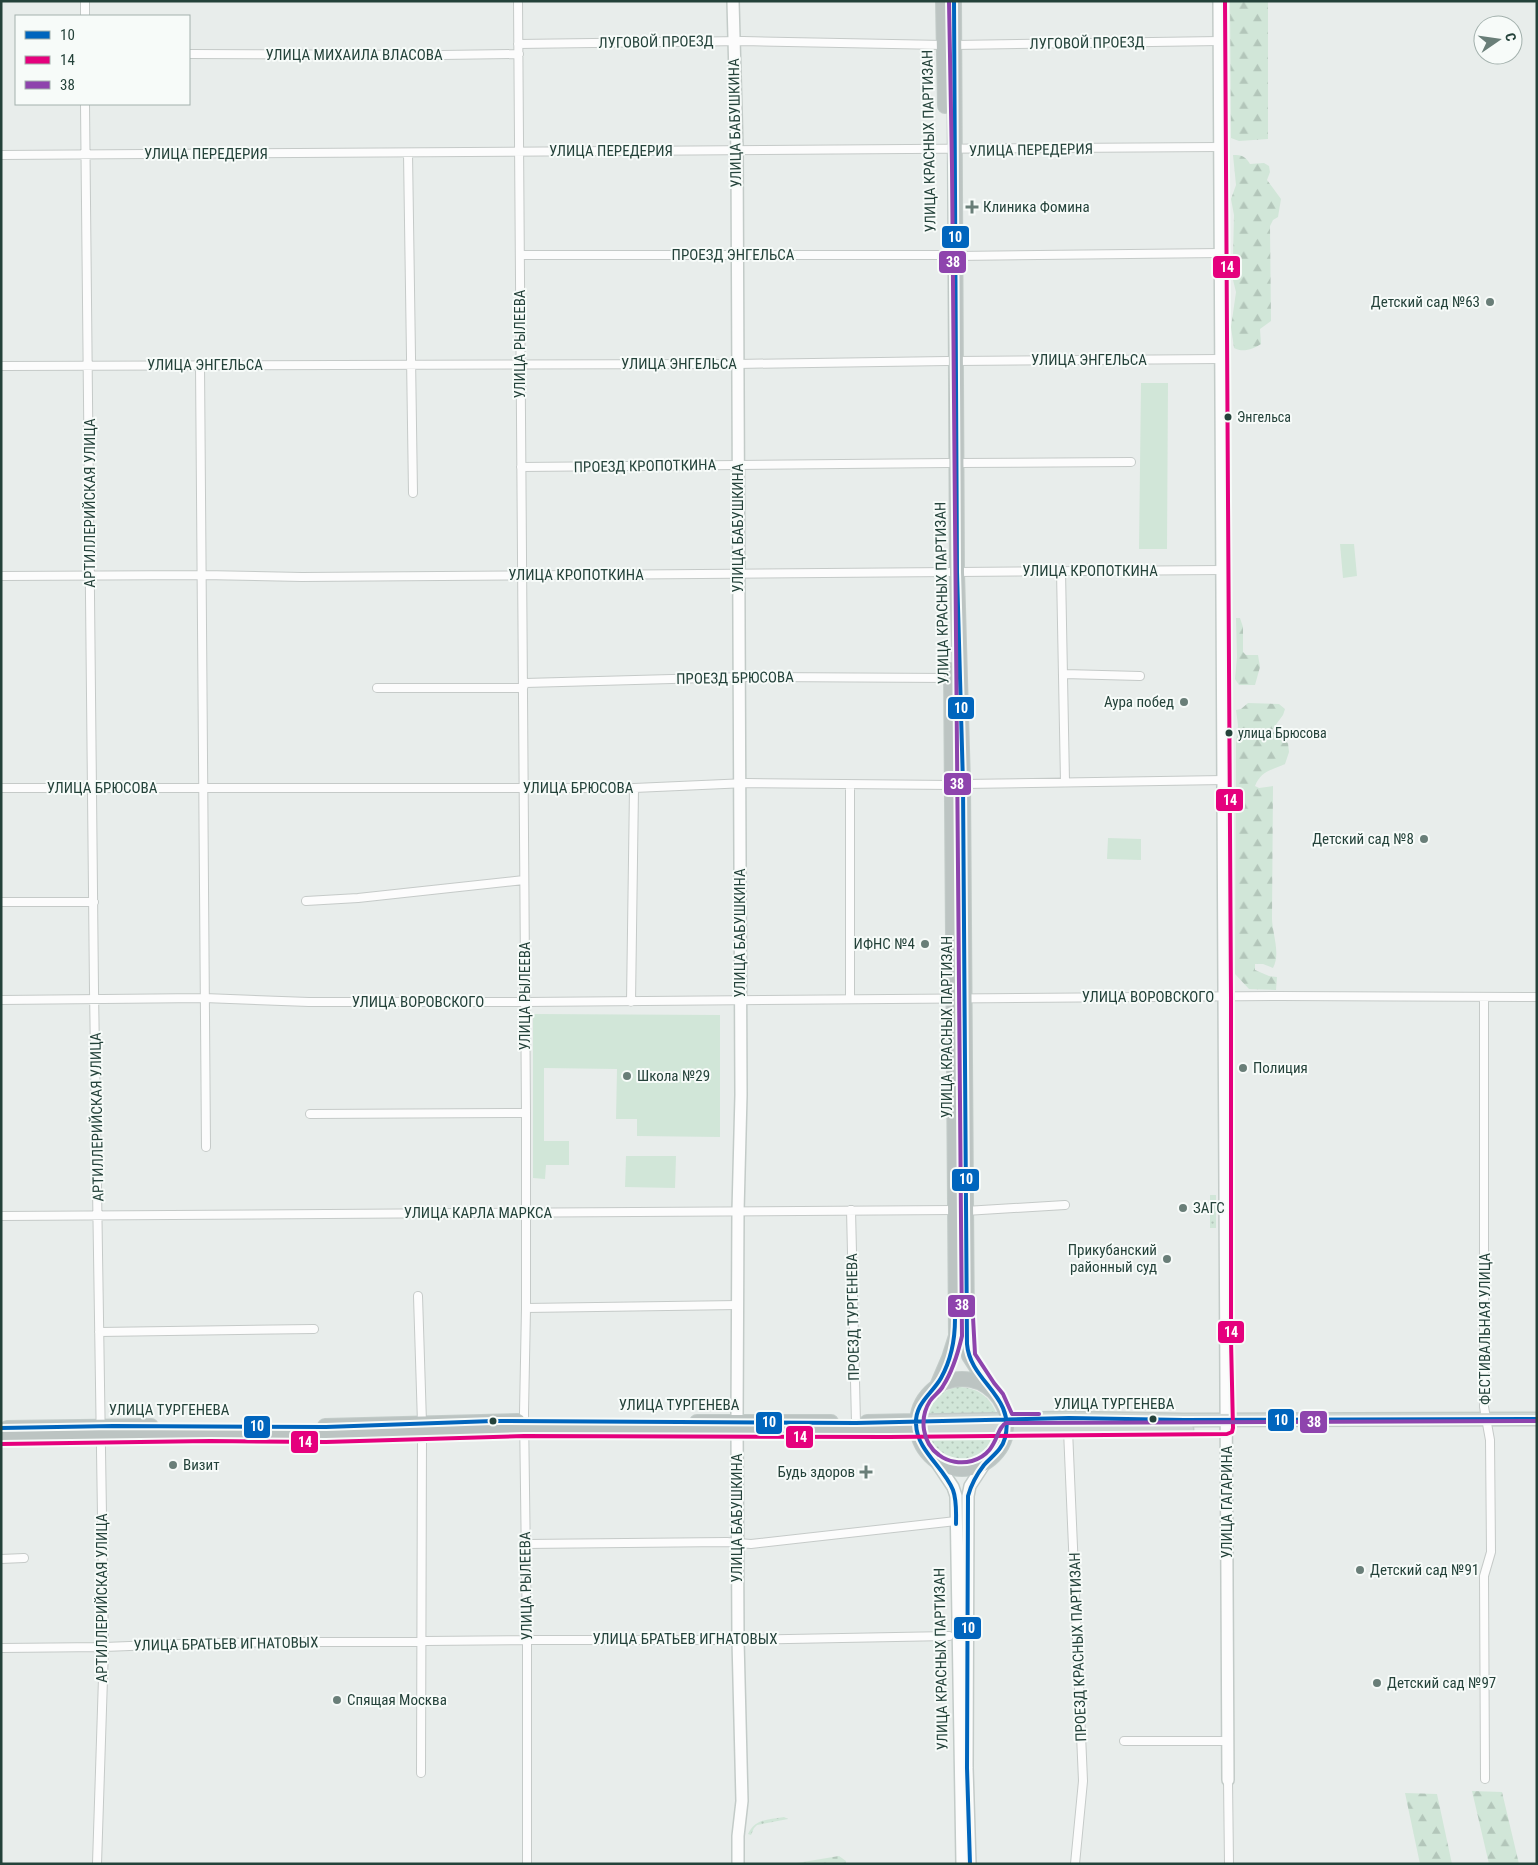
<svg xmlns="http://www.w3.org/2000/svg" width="1538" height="1865" font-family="'Roboto Condensed',sans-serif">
<defs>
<pattern id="grass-dots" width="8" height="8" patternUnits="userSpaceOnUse" patternTransform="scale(1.25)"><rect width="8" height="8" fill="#d1e6d8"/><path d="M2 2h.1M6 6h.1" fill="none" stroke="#b3c6ba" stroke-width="1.8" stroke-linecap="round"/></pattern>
<pattern id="forest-firs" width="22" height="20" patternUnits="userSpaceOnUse" patternTransform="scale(1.25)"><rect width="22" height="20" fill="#d1e6d8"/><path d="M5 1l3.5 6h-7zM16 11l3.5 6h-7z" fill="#b3c6ba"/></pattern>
<pattern id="cemetery-stones" width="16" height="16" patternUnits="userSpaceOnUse" patternTransform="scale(1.25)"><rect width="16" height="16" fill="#d1e6d8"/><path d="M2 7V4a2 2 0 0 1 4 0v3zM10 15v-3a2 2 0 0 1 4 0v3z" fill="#b3c6ba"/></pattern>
</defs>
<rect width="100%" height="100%" fill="#e8edeb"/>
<path fill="url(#grass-dots)" d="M1210,1195h6v33h-6z
M957,1387c20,0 33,9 40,28l-71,-1c6,-15 15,-23 31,-27z
M997,1435c-16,35 -54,35 -71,1z
M784,1817l4,2 -31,6 -3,3 -3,7 -3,-1c8,-16 20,-14 36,-17z"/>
<path fill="url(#forest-firs)" d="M1230,1h38v138l-29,2 -8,-3z
M1233,155c9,0 12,1 17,9l14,-1 5,3 1,6 -3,8 14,19 -3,18 -5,3 -3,6 1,95 -11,8 1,15c-8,5 -18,9 -27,4l-3,-21 5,-35 -3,-12 4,-9 -4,-15 1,-41 -3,-16 5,-14z
M1236,618h4l3,9v25l3,3h12l2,12 -5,18h-16l-4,-6 2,-22z
M1248,703l31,1 6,5 -2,6 -11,15 4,6 12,7 1,9 -4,12c-13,6 -24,7 -30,22l4,2 14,-2 -1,132c0,15 9,35 1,50l-10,-4h-8v6l14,6 8,1 -1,13 -27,-1 -14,-15 1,-232 2,-17 -2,-15 5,-1z
M1472,1791l30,1 17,72h-30z
M1405,1793l32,1 15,70h-32z"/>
<path fill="url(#cemetery-stones)" d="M839,1856l7,5v3h-55z"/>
<path fill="#d1e6d8" d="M1141,383h27l-1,166h-28z
M1340,544h14l3,32 -14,2z
M1108,838l33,1v21l-34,-1z
M533,1014l187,1v122l-83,-1v-17h-21l1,-50 -73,-1v73h25v24h-23l-1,14 -12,-1z
M626,1156h50l-1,32 -50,-1z"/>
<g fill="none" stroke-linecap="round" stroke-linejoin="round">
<defs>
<path id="street" d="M85,1v15
M518,1l8,1112v195l-2,105 3,227v224
M518,44l225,-3 201,4
M954,45l266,-4
M189,54l252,1 78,-1
M85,104l9,886 10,657 -7,217
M408,153l5,340
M1,155l1219,-8
M520,255h427
M956,256l265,-3
M956,361l265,-2
M200,365l6,782
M1,366l736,-2 211,-3
M957,463l174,-1
M521,467l428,-4
M1061,571l4,211
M957,572l266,-2
M1,576l202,-1 99,2 648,-5
M1064,674l76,2
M377,688h146l2,-5 220,-6 206,1
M963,784l261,-4
M1,788h633l113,-5 204,2
M306,901l52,-3 166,-18
M1,902h93
M1484,997v410l6,33 1,112 -7,24 1,203
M850,999v-214
M1,1000l203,-2 105,4h216l754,-6 258,1
M631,1002l3,-214
M310,1114l216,-1
M851,1210l5,213
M965,1211l100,-6
M1,1216l954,-6
M418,1296l4,127
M526,1308l212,-3
M99,1332l215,-3
M1068,1430l15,351 -8,83
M525,1544l202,-2 24,2 205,-23
M1,1559l23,-1
M1,1648l103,-1 103,-4 320,-3h211l211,-4
M1124,1741h104
M421,1773l1,-339
M1228,1780l1,84"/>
<path id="secondary" d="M733,1l4,149 4,945 -3,116 -1,211 1,218 4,161 -4,35v28
M1219,1l9,1779
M935,1460l18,27 3,9 6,368
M970,1864l-3,-96 1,-272 2,-10 15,-23"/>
<path id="primary" d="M917,1421l152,-3 115,2 353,-1
M917,1430l270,-1"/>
<path id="highway" d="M943,1l2,105
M954,1l3,571 6,212 4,552 2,20 20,31
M917 1424a45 45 0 1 1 90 0a45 45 0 1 1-90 0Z
M937,1386l12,-28 7,-22 -5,-666
M697,1422h134
M867,1422l50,-1
M325,1426l193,-5
M7,1428l144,-2
M1,1438l209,-3 116,1 198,-6 213,2 180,-2"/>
</defs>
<use href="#street" stroke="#c5cac8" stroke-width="10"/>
<use href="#secondary" stroke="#c3cbc8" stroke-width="14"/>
<use href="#primary" stroke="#c3ccc9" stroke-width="15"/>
<use href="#highway" stroke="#c3ccc9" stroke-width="16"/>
<use href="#street" stroke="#fcfcfc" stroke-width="8"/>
<use href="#secondary" stroke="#fcfcfc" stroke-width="11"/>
<use href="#primary" stroke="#cfd7d5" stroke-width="12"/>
<use href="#highway" stroke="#bcc4c2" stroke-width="14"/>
<defs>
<path id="bus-1" d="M954,1l3,571 6,212 4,560c3,38 49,52 38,94 -3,12 -13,18 -21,27 -7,9 -13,20 -16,31l-1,272 3,96
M955,1319c0,20 -4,41 -14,59 -9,16 -26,25 -25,46 1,27 27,42 37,66 4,11 3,23 3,34
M1,1428l112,-2 213,1 167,-6 363,2 213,-5 115,2 353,-1"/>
<path id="bus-2" d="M1,1444l209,-3 116,1 198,-6 365,1 338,-3 5,-2 1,-4 -2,-88v-343l-6,-996"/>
<path id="bus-3" d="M949,1l3,165 10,1170c-4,17 -10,36 -19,50 -3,6 -9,9 -13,15 -11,17 -8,42 9,54 9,7 22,9 33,6 27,-8 23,-33 34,-38l531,-2
M973,1317l2,37 19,29 9,11 9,20h27"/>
</defs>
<use href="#bus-1" stroke="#f7fbf9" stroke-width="8"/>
<use href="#bus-2" stroke="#f7fbf9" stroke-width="8"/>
<use href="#bus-3" stroke="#f7fbf9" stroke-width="8"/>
<use href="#bus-1" stroke="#0065bd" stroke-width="4"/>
<use href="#bus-2" stroke="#e5007d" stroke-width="4"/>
<use href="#bus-3" stroke="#8e44ad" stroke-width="4"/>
</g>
<g fill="#697e78" stroke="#f7fbf9" stroke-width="2">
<path d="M969.5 199.5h5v5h5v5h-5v5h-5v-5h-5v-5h5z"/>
<circle cx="1490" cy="302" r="5"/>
<circle cx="1184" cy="702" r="5"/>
<circle cx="1424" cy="839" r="5"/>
<circle cx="925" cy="944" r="5"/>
<circle cx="1243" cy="1068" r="5"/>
<circle cx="627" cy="1076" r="5"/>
<circle cx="1183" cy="1208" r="5"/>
<circle cx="1167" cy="1259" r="5"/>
<circle cx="173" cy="1465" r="5"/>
<path d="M863.5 1464.5h5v5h5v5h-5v5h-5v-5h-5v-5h5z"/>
<circle cx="1360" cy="1570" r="5"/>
<circle cx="1377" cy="1683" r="5"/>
<circle cx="337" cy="1700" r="5"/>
</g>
<g fill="#24423a" stroke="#f7fbf9" stroke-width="2">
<circle cx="1228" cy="417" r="4.5"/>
<circle cx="1229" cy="733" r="4.5"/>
<circle cx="1153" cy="1419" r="4.5"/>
<circle cx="493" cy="1421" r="4.5"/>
</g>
<g text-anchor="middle" stroke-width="4" stroke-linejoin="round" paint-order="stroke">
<g font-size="14" fill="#24423a" stroke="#f7fbf9" text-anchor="start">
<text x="1237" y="422">Энгельса</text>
<text x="1238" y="738">улица Брюсова</text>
</g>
<g font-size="15" fill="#24423a" stroke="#f7fbf9">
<text transform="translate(656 42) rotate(-1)" y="5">ЛУГОВОЙ ПРОЕЗД</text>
<text transform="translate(1087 43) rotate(-1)" y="5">ЛУГОВОЙ ПРОЕЗД</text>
<text x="354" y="60">УЛИЦА МИХАИЛА ВЛАСОВА</text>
<text transform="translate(735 123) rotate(-91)" y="5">УЛИЦА БАБУШКИНА</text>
<text transform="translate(929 141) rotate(-91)" y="5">УЛИЦА КРАСНЫХ ПАРТИЗАН</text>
<text transform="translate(1031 150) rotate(-1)" y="5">УЛИЦА ПЕРЕДЕРИЯ</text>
<text x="611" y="156">УЛИЦА ПЕРЕДЕРИЯ</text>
<text x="206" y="159">УЛИЦА ПЕРЕДЕРИЯ</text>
<text x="733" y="260">ПРОЕЗД ЭНГЕЛЬСА</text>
<text transform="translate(520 344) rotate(-90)" y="5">УЛИЦА РЫЛЕЕВА</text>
<text x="1089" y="365">УЛИЦА ЭНГЕЛЬСА</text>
<text x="679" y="369">УЛИЦА ЭНГЕЛЬСА</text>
<text x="205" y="370">УЛИЦА ЭНГЕЛЬСА</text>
<text transform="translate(645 466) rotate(-1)" y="5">ПРОЕЗД КРОПОТКИНА</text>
<text transform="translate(90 503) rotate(-90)" y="5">АРТИЛЛЕРИЙСКАЯ УЛИЦА</text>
<text transform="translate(738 528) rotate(-90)" y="5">УЛИЦА БАБУШКИНА</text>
<text x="1090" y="576">УЛИЦА КРОПОТКИНА</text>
<text x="576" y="580">УЛИЦА КРОПОТКИНА</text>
<text transform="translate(942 593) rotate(-91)" y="5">УЛИЦА КРАСНЫХ ПАРТИЗАН</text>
<text transform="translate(735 678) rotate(-1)" y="5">ПРОЕЗД БРЮСОВА</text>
<text x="102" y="793">УЛИЦА БРЮСОВА</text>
<text x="578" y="793">УЛИЦА БРЮСОВА</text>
<text transform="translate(740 933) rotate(-90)" y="5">УЛИЦА БАБУШКИНА</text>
<text transform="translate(525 996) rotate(-90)" y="5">УЛИЦА РЫЛЕЕВА</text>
<text x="1148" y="1002">УЛИЦА ВОРОВСКОГО</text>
<text x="418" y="1007">УЛИЦА ВОРОВСКОГО</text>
<text transform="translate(947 1027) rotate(-90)" y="5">УЛИЦА КРАСНЫХ ПАРТИЗАН</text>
<text transform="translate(97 1117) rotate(-91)" y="5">АРТИЛЛЕРИЙСКАЯ УЛИЦА</text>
<text x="478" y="1218">УЛИЦА КАРЛА МАРКСА</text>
<text transform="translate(853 1317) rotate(-91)" y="5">ПРОЕЗД ТУРГЕНЕВА</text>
<text transform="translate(1485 1329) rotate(-90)" y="5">ФЕСТИВАЛЬНАЯ УЛИЦА</text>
<text x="1114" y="1409">УЛИЦА ТУРГЕНЕВА</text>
<text x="679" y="1410">УЛИЦА ТУРГЕНЕВА</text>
<text x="169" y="1415">УЛИЦА ТУРГЕНЕВА</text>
<text transform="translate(1227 1502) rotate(-90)" y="5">УЛИЦА ГАГАРИНА</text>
<text transform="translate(737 1518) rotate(-90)" y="5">УЛИЦА БАБУШКИНА</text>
<text transform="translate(526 1586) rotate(-91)" y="5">УЛИЦА РЫЛЕЕВА</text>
<text transform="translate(102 1598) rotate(-90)" y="5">АРТИЛЛЕРИЙСКАЯ УЛИЦА</text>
<text x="685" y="1644">УЛИЦА БРАТЬЕВ ИГНАТОВЫХ</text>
<text transform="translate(226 1644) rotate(-1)" y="5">УЛИЦА БРАТЬЕВ ИГНАТОВЫХ</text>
<text transform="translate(1078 1647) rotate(-92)" y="5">ПРОЕЗД КРАСНЫХ ПАРТИЗАН</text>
<text transform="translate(941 1659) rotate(-91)" y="5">УЛИЦА КРАСНЫХ ПАРТИЗАН</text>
</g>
<g font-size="15" fill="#24423a" stroke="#f7fbf9" text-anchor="start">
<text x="983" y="212">Клиника Фомина</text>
<text x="1480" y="307" text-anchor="end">Детский сад №63</text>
<text x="1174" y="707" text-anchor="end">Аура побед</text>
<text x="1414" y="844" text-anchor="end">Детский сад №8</text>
<text x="915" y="949" text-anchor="end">ИФНС №4</text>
<text x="1253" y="1073">Полиция</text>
<text x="637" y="1081">Школа №29</text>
<text x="1193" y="1213">ЗАГС</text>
<text x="1157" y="1255" text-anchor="end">Прикубанский<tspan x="1157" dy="17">районный суд</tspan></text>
<text x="183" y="1470">Визит</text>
<text x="855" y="1477" text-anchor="end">Будь здоров</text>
<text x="1370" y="1575">Детский сад №91</text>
<text x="1387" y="1688">Детский сад №97</text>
<text x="347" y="1705">Спящая Москва</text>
</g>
</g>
<g stroke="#f7fbf9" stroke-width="2">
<rect x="941" y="225" width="29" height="24" rx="5" fill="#0065bd"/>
<rect x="938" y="250" width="29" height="24" rx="5" fill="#8e44ad"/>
<rect x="1212" y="255" width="29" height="24" rx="5" fill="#e5007d"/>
<rect x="947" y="696" width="28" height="24" rx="5" fill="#0065bd"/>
<rect x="943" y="772" width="29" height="24" rx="5" fill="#8e44ad"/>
<rect x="1215" y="788" width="29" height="24" rx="5" fill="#e5007d"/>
<rect x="951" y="1168" width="29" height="24" rx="5" fill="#0065bd"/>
<rect x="947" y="1294" width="29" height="24" rx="5" fill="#8e44ad"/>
<rect x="1217" y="1320" width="28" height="24" rx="5" fill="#e5007d"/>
<rect x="1267" y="1408" width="28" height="24" rx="5" fill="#0065bd"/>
<rect x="1299" y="1410" width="29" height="24" rx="5" fill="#8e44ad"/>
<rect x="755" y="1411" width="28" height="24" rx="5" fill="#0065bd"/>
<rect x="243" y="1415" width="28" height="24" rx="5" fill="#0065bd"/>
<rect x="785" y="1425" width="29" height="24" rx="5" fill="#e5007d"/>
<rect x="290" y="1430" width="29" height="24" rx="5" fill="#e5007d"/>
<rect x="953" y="1616" width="29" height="24" rx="5" fill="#0065bd"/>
</g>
<g font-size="14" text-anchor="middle" font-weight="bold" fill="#fff">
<text x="955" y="242">10</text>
<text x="953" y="267">38</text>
<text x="1227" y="272">14</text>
<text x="961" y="713">10</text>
<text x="957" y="789">38</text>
<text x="1230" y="805">14</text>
<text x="966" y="1184">10</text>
<text x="962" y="1310">38</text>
<text x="1231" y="1337">14</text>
<text x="1281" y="1425">10</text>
<text x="1314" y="1427">38</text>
<text x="769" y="1427">10</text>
<text x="257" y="1431">10</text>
<text x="800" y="1442">14</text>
<text x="305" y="1447">14</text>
<text x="968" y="1633">10</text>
</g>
<rect width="1538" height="1865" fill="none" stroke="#24423a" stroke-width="5"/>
<rect x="15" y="15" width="175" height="90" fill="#f7fbf9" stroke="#a3b1ad"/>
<rect x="25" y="31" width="25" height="8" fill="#0065bd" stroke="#a3b1ad"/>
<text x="60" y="40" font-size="15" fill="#24423a">10</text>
<rect x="25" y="56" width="25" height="8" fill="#e5007d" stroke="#a3b1ad"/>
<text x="60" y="65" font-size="15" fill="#24423a">14</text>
<rect x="25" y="81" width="25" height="8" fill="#8e44ad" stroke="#a3b1ad"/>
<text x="60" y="90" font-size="15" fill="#24423a">38</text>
<g transform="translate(1498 40) rotate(77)"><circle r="24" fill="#f7fbf9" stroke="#a3b1ad"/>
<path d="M0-4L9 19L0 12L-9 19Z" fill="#697e78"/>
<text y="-8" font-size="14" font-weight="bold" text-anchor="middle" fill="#24423a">С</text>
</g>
</svg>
